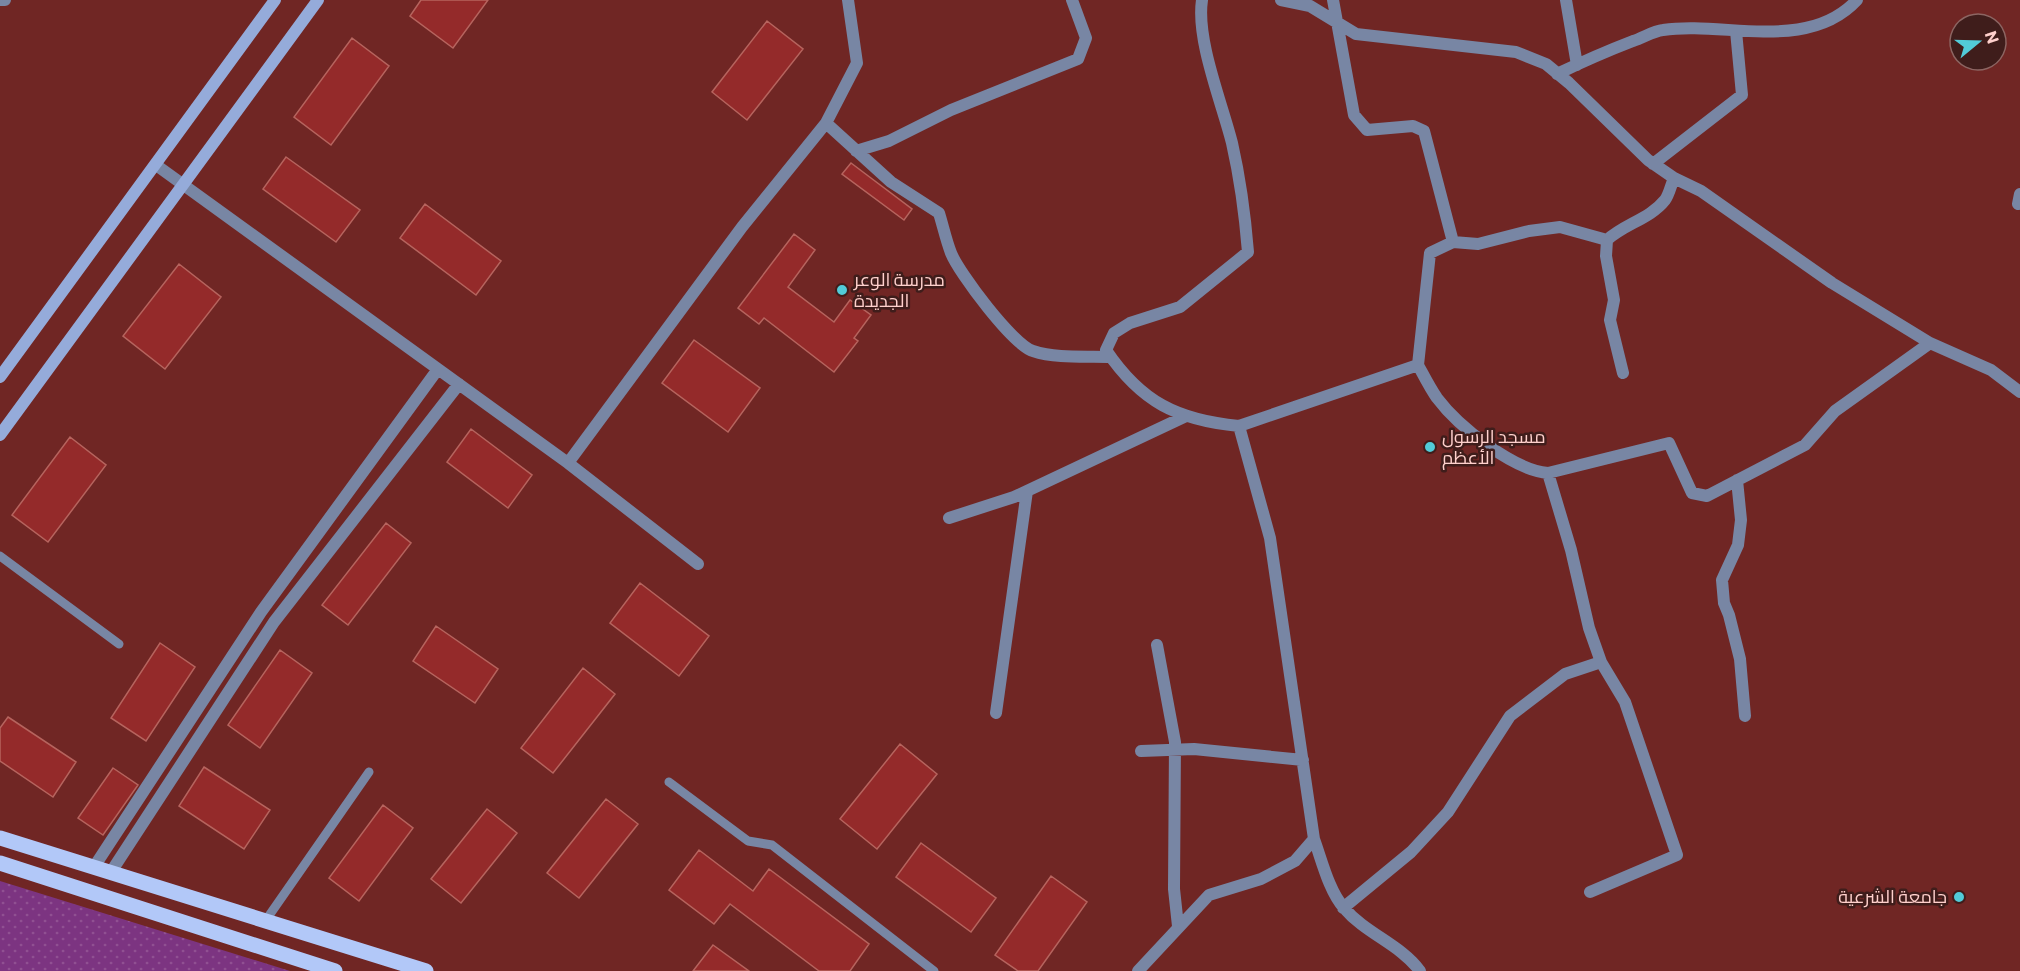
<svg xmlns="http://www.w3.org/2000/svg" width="2020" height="971" font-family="Commissioner,Cairo,sans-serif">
<defs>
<pattern id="park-dots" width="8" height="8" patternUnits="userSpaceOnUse" patternTransform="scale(1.5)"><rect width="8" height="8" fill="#7c3481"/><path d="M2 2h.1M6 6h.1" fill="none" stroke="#905092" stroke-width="1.8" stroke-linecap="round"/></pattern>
</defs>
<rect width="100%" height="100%" fill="#702624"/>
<path fill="url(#park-dots)" d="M0,881l290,90h-290z"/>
<path fill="#942a2a" stroke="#b6645e" stroke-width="1.5" d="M421,0h67l-35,48 -43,-32z
M767,21l36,28 -56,71 -35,-28z
M352,38l37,28 -58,79 -37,-28z
M286,157l74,53 -24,32 -73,-53z
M851,163l61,46 -8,11 -62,-46z
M425,204l76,57 -25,34 -76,-57z
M794,234l21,16 -27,37 46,35 16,-22 21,15 -17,23 4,3 -24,31 -70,-54 -5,6 -21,-16z
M179,264l42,33 -56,72 -42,-33z
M694,340l66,48 -32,44 -66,-49z
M471,429l61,46 -24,33 -61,-46z
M70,437l36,28 -58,77 -36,-27z
M386,523l25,20 -63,82 -26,-20z
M640,583l69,53 -30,40 -69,-53z
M436,626l62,43 -23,34 -62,-42z
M160,643l35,24 -49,74 -35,-23z
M280,650l32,23 -52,75 -32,-23z
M583,668l32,26 -62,79 -32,-25z
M8,717l68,45 -23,35 -53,-36v-33z
M900,744l37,30 -60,75 -37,-30z
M204,767l66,43 -26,39 -65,-43z
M113,768l25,17 -35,50 -25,-17z
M606,799l32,25 -59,74 -32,-25z
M383,805l30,23 -54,73 -30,-23z
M487,809l30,24 -56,70 -30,-24z
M921,843l75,55 -25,34 -75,-55z
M699,850l54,41 16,-22 100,75 -19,27h-31l-89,-67 -16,20 -45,-34z
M1051,876l36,26 -49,69h-20l-23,-16z
M713,945l36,26h-56z"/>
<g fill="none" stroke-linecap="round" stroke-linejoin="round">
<path stroke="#7886a4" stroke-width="9" d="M0,556l119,88
M669,782l79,59 24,4 162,126
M266,920l103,-148"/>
<path stroke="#7886a4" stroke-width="12" d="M0,0h5
M1202,0c-6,40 20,103 30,143 8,35 13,72 16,109l-68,55 -50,16 -16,10 -8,17c35,52 71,70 133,76l179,-61 12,-112 23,-11 -29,-111 -11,-5 -46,4 -13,-15 -21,-115
M1281,0l29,6 46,28 160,18 30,12 23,19 79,77 26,18 27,13 131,92 98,60 61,27 29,22
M1566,0l11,65
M1557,74c25,-12 50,-23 76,-33 10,-3 20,-10 30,-11 62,-9 145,23 194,-30
M826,123l65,59 48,31c4,13 7,27 12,40 8,20 62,92 82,98 24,8 53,5 78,6
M856,151l33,-10 62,-31 127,-51 8,-21 -14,-38
M1653,164l89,-69 -6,-64
M156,165l412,298 130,101
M2018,204l2,-10
M1453,242l25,2 51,-13 31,-4 47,13
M1418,365c6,11 12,23 19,33 21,28 76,72 111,75l121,-30 23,50 15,3 98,-51 30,-34 95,-68
M1623,373l-13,-53 4,-20 -8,-44 1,-16c17,-16 43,-21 58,-40 4,-5 6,-15 9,-22
M568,463l174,-236 84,-104 31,-60 -9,-63
M1548,473l23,77 18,78 12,34 24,40 52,153 -87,37
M1737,480l4,40 -3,25 -16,35 2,23 5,12 11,44 5,57
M949,518l65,-21 172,-81
M1157,645l18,97 -1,147 4,37
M996,713l31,-222
M1141,751l53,-2 109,11
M1314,839c8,22 15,52 30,69 22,26 56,36 76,63
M94,867l167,-255 177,-243
M111,872l163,-250 185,-238
M1343,908l68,-56 37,-40 62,-96 55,-42 36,-12
M1138,971l71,-76 52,-16 34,-18 19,-22 -44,-301 -31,-112"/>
<path stroke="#95abda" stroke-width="12" d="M0,377l275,-377
M0,435l318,-435"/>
<path stroke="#b2c8f8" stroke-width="15" d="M0,838l426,133
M0,863l335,108"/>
</g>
<g fill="#52cbd8" stroke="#3f1d1b" stroke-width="2">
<circle cx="842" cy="290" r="6"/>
<circle cx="1430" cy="447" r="6"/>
<circle cx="1959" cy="897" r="6"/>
</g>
<g text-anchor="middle" stroke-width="5" stroke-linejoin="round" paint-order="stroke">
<g font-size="18" fill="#ffd0cc" stroke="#3f1d1b" text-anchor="start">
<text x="854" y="286">مدرسة الوعر<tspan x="854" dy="21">الجديدة</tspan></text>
<text x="1442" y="443">مسجد الرسول<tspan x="1442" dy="21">الأعظم</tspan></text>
<text x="1947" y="903" text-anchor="end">جامعة الشرعية</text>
</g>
</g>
<g transform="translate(1978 42) rotate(71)"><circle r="28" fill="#3f1d1b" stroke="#8c6562" stroke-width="1.5"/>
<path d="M0-4.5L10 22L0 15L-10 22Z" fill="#52cbd8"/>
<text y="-9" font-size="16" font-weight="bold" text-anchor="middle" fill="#ffd0cc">N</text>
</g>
</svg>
